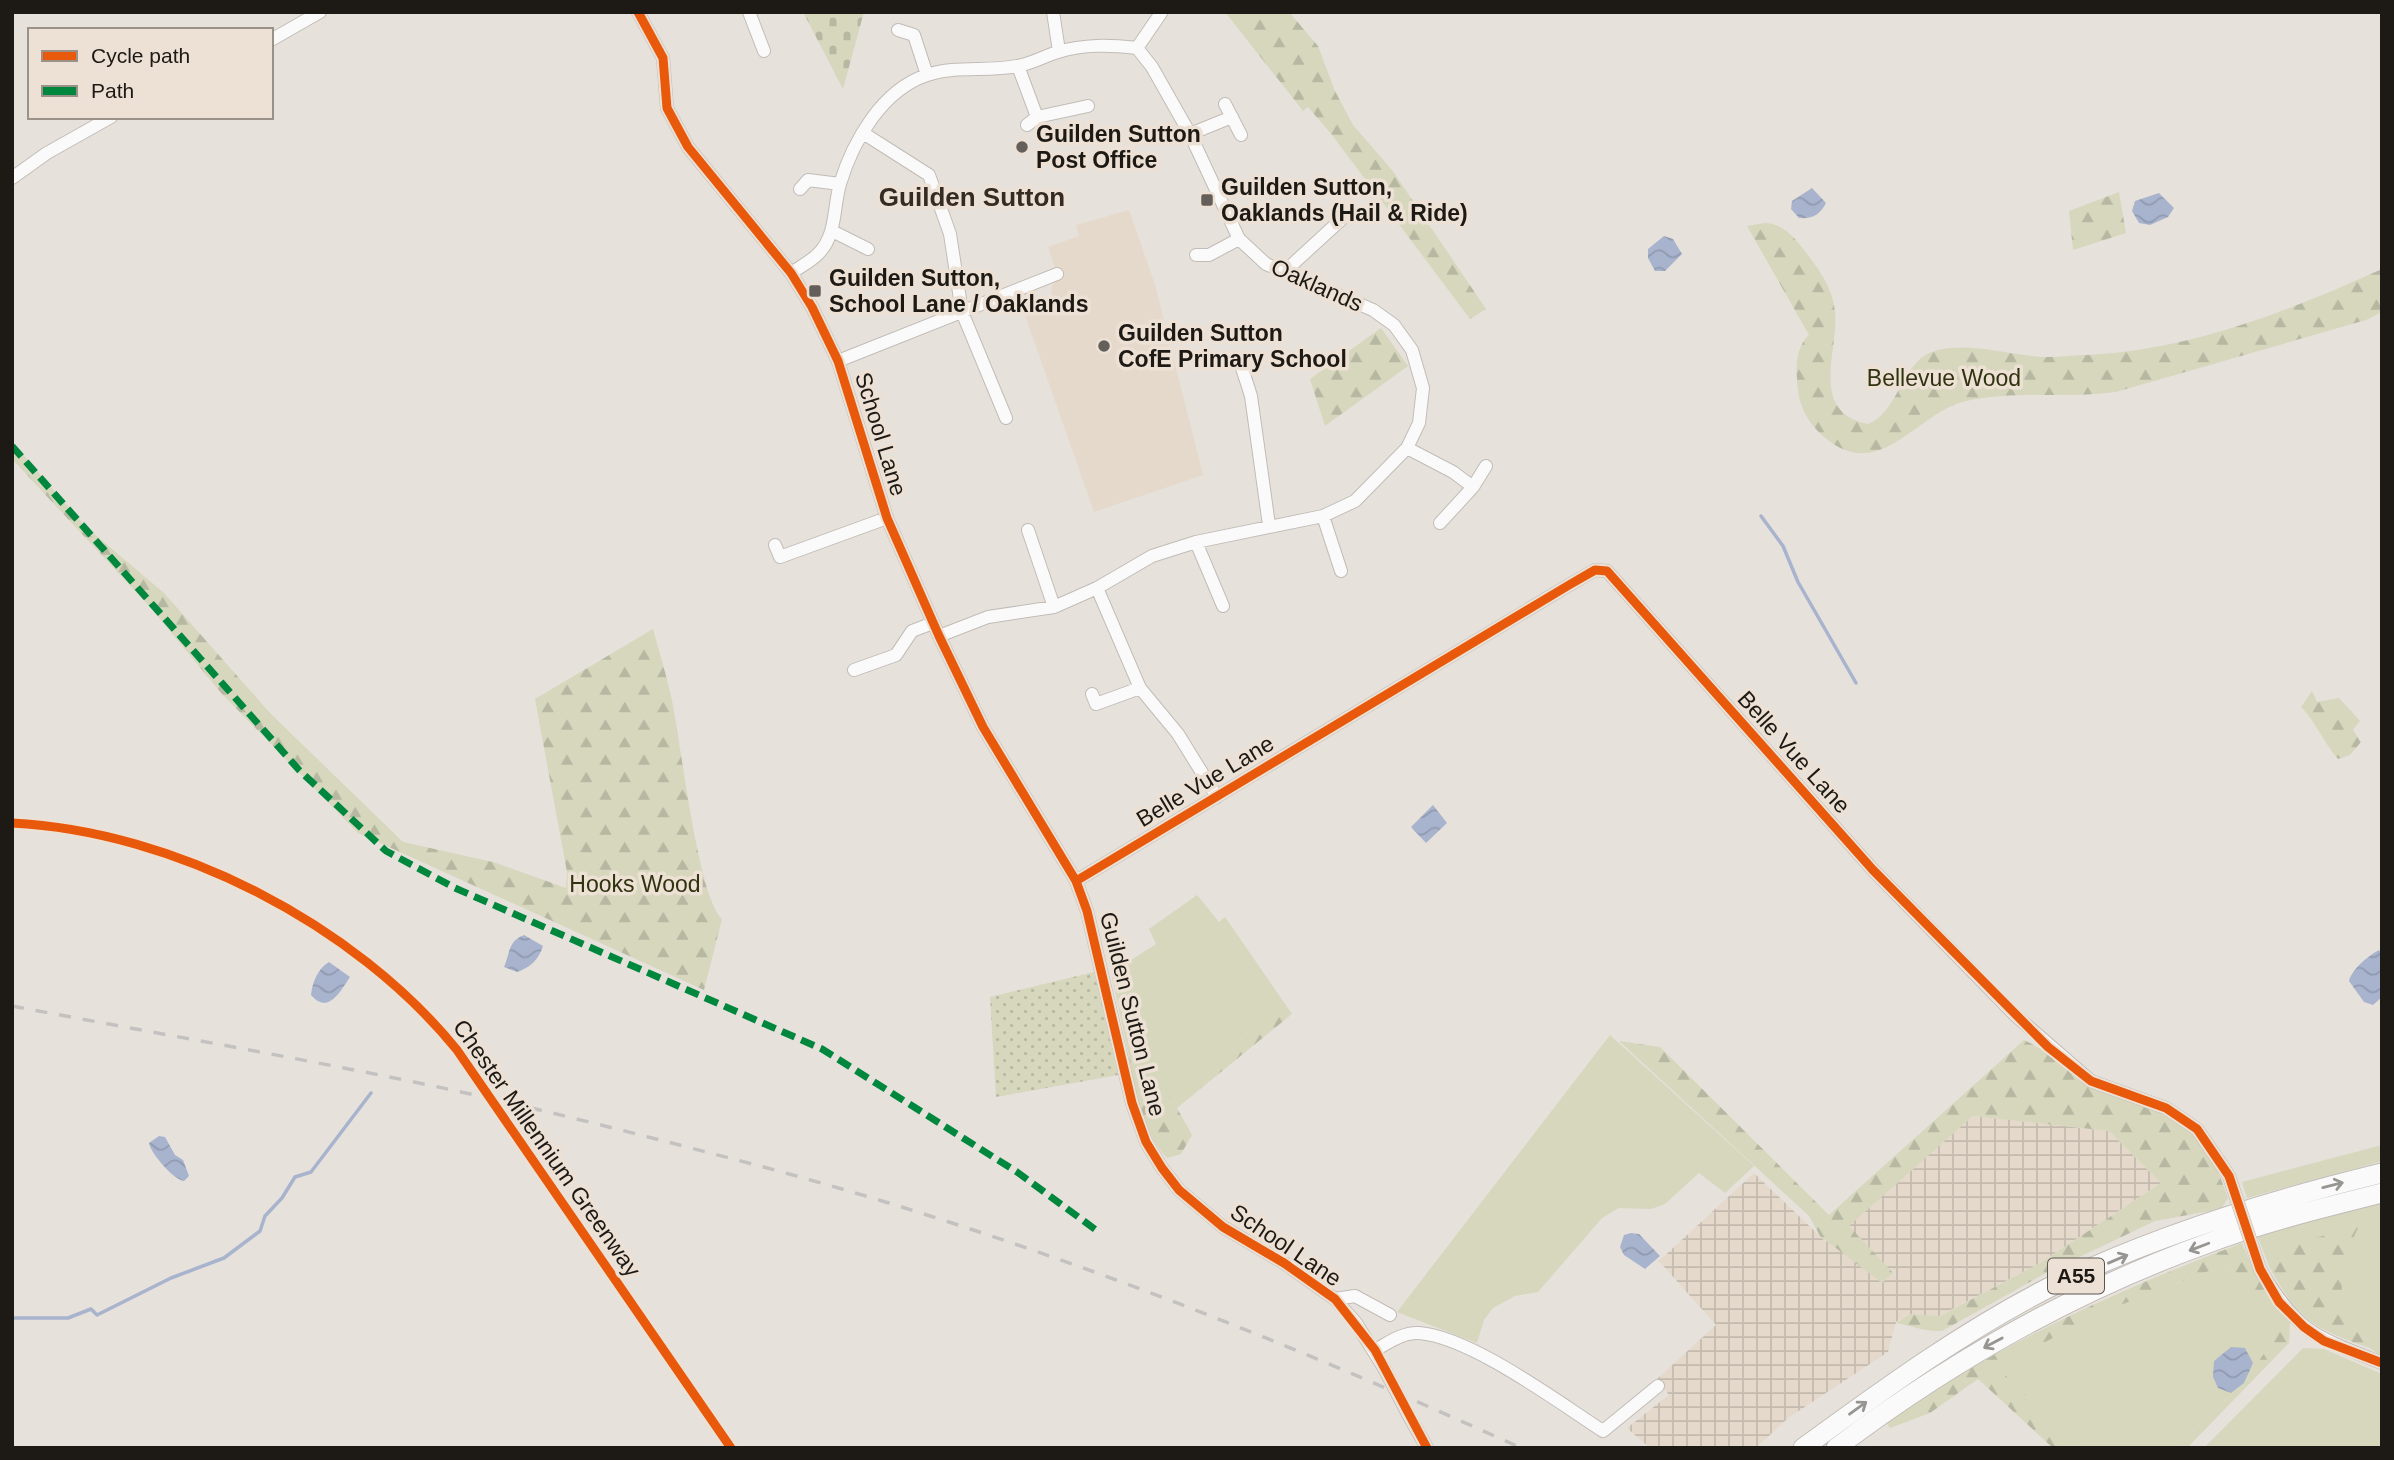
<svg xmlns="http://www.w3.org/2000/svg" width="2394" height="1460" font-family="Arial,sans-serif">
<defs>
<pattern id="industrial-grid" width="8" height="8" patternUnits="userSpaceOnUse" patternTransform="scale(1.75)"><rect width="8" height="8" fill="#e5d9cc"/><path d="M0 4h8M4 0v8" fill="none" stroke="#c4baae"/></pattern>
<pattern id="forest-firs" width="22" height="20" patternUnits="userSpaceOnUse" patternTransform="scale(1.75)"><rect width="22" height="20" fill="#d6d7bd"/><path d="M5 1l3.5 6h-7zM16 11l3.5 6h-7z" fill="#b7b8a2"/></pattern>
<pattern id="cemetery-stones" width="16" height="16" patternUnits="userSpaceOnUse" patternTransform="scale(1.75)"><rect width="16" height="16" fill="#d6d7bd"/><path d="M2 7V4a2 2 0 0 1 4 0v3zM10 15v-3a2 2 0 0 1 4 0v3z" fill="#b7b8a2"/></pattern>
<pattern id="park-dots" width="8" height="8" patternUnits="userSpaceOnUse" patternTransform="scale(1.75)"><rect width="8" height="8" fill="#d6d7bd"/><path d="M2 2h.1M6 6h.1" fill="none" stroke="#b7b8a2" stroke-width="1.8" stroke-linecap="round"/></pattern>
<pattern id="water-waves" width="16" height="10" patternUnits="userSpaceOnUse" patternTransform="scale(1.75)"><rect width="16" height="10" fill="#a8b4ce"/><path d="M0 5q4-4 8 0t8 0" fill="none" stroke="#909ab0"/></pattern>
</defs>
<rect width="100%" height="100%" fill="#e7e1db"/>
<path fill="#e5d9cc" d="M1129,210l26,75 48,190 -109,37 -76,-217 12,-4 17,10 5,-2 -1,-11 7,-11 -10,-30 31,-11 -3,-11z"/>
<path fill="url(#industrial-grid)" d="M1973,1116l136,15 52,52 -121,80 -101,53 -29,-2 -14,8 -8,30 -100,66 -32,30h-106l-23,-20 42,-33 -12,-16 59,-54 -57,-64 95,-88 72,69z"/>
<path fill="#d6d7bd" d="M1197,895l22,27 6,-5 67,97 -32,7 -55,52 -53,35 -8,-9 -13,-60 -6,-1 -14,-65 45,-29 -7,-15z
M1610,1035l144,131 -29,27 -26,-20 -34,31 -14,5 -32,-1 -17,10 -64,74 -23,4 -22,12 -9,12 -7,23 -80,-31z
M2382,1145v16l-135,37 -5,-16z
M2382,1203v154l-12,-9 5,-1c-6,-9 -18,-13 -24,-21 -20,-27 -5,-74 7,-100l-84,28 -5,12 -12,-31z
M2227,1264l47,68 -1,8 -29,43 -69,65h-96l-83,-81 109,-56z
M2303,1348l21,1 58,25v74h-178z"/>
<path fill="url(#forest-firs)" d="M1225,12h64l29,34 17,45 18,34 39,45 94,139 -16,10 -138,-184 -24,-28 -5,4z
M2119,192l7,41 -53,17 -4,-39z
M1765,223c18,1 28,13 39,27 14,18 29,38 31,62 4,39 -27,100 33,112 31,-11 34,-65 67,-73 35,-10 75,5 111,6 14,0 28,-2 42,-2 103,-5 201,-44 294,-86v43l-16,8 -250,72c-50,7 -101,-2 -150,9 -50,11 -86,85 -143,35 -14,-12 -23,-28 -25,-46 -2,-19 -4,-41 11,-55l-62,-109z
M1381,328l27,38 -83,60 -15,-47z
M12,442l73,84 79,67 106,120 133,129 90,20 73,26 1,-16 -32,-173 118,-70c6,22 13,45 18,67 10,44 26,199 51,223l-18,71 -346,-157 -136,-139 -72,-87 -138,-148z
M2312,691l5,11 22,-4 21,23 -7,9 8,12 -11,13 -12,4c-15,-17 -22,-37 -37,-52z
M1292,1014l-115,94 15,27 -11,19 -14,4c-29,-30 -33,-81 -42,-120l6,1 13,60 8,9 53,-35 55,-52z
M2024,1040c27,12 42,31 66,45 12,7 28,10 41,15 56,21 78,40 97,98l-7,11 -66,12 -109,52 -104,58c-19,1 -28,-5 -46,-8l14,-9 30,2 100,-53 121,-80 -52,-52 -136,-15 -124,110 44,47 -11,10 -62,-47 -11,-20 -190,-175 41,6 169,168z
M2359,1226c-13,24 -27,75 -8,100 6,8 18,13 25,21l-6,1c-56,-19 -73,-29 -101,-82l5,-12 8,-7z
M2242,1243l13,30 35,49 -1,21 -102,105h-12l69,-65 29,-43 1,-8 -47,-68 -122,47 -108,56 82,81h-26l-75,-69 -48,34 -40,15 -4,-6c115,-79 227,-130 356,-179z"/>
<path fill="url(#cemetery-stones)" d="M803,12h61l-21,77z"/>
<path fill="url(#park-dots)" d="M1094,972l24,103 -122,22 -6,-100z"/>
<path fill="url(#water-waves)" d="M1812,188l14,15c-6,12 -14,16 -27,15l-8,-9 1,-8z
M2159,193l15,15 -6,9 -18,8 -11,-2 -7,-12 3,-10z
M1664,236l9,3 9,15 -17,17h-10l-7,-13v-9z
M1433,805l14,18 -21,20 -15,-16z
M524,935l19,11c-4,13 -13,22 -26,26l-13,-5c6,-14 4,-26 20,-32z
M2379,950l3,4v43l-9,8 -9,-3 -15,-21c3,-12 19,-25 30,-31z
M329,962l21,15c-10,15 -22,38 -39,18 1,-12 7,-27 18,-33z
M159,1136l6,1 10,18 8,5 6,16 -5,5c-10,-1 -33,-27 -35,-38z
M1631,1233l8,1 21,22 -15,13 -21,-14 -4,-8 4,-12z
M2231,1347l14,1 8,15 -9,20 -13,10 -13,-5 -5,-11 1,-16z"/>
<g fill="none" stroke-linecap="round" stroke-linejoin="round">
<path stroke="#a8b4ce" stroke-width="3.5" d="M1761,516l22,30 15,36 58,101
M12,1318h56l23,-9 6,6 74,-37 53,-20 36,-27 5,-15 17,-18 13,-21 16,-5 60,-79"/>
<defs>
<path id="minor" d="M638,12l25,46 4,50 21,39 103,126 21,34 26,54 49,157 52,118 44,91 93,154 11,30 45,192 14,39 16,26 17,22 44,37 61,36 51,36 21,24 28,45
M749,12l15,39
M1053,12l6,39
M898,30l16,5 13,40
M271,40l49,-28
M1137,48l24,-35
M1018,66l19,51 -10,8
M1225,104l16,31
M1037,117l51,-11
M863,133l66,42 21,59 12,78 44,106
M1190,134l42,-17
M12,178l35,-25 64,-36
M800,189l8,-9 32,4
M832,231l36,18
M1196,255h13l30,-16
M791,273c9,-6 20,-12 27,-19 19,-19 15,-46 22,-70 13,-43 42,-94 87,-109 29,-10 60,-3 90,-9 14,-2 27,-10 41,-14 26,-8 52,-7 79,-4l15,19 38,67 49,105 27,25 107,46 21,15 18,25 11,38 -4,35 -12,25 -52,53 -32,15 -127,26 -44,14 -55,32 -43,19 -66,10 -49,19
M1283,273l61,-56
M838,361l219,-87
M1241,365l10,31 18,129
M1407,448l46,24 20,15 13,-21
M1323,516l18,55
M1440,523l33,-36
M1028,530l26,77
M1196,542l27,64
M775,545l5,12 107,-39
M854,670l42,-15 16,-24 21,-8
M1140,688l38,46 39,63
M1092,694l4,10 44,-16 -43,-100
M1076,881l493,-296 26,-15 12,1 266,299 143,146 75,65 75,27 31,21 32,47
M2260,1269c37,64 56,68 122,94
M1335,1299l20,-3 35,19
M1375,1350c13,-7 28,-18 44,-17 52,4 139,69 184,98l55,-45
M1408,1414l19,34"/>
<path id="highway" d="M1803,1448c81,-59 163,-119 253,-164 103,-50 215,-84 326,-111
M1836,1448c111,-84 235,-155 367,-203 58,-22 119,-37 179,-52"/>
</defs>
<use href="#minor" stroke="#c1bcb7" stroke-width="14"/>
<use href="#highway" stroke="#c1bcb7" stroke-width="21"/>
<use href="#minor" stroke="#fbfafa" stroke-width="12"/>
<use href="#highway" stroke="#fbfafa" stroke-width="19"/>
<path stroke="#c3c2c0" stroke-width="3.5" stroke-dasharray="12 12" stroke-linecap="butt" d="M12,1006c132,25 265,48 397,75 109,22 217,50 324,78 271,70 533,173 788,289"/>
<defs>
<path id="minor-bridge" d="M2229,1176l31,93
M1384,1368l24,46"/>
</defs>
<use href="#minor-bridge" stroke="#c1bcb7" stroke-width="14" stroke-linecap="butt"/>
<use href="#minor-bridge" stroke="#fbfafa" stroke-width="12"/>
<path stroke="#00873e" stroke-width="7" stroke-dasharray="14 7" stroke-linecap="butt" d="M12,446l287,324 87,81 69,37 367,161 195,123 79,58"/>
<defs>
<path id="cycleway" d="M638,12l25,46 4,50 21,39 103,126 21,34 26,54 49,157 52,118 44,91 93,154 11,30 45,192 14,39 16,26 17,22 44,37 61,36 51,36 40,51 52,98
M12,823c163,8 343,101 445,227l274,398
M1076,881l493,-296 26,-15 12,1 266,299 175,177 43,34 75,27 31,21 32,47 31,93 19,33 25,25 20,14 58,22"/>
</defs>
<use href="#cycleway" stroke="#ede1d5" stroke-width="13"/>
<use href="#cycleway" stroke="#e8590c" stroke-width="9"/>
</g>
<defs><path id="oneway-shaft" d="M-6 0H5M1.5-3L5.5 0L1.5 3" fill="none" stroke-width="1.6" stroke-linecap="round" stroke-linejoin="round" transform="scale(1.75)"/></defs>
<g stroke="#979592">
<use href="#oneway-shaft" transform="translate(2333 1185) rotate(-14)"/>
<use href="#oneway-shaft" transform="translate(2199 1247) rotate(159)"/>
<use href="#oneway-shaft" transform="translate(2118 1259) rotate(-23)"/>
<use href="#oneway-shaft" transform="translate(1993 1343) rotate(152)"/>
<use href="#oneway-shaft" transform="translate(1858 1408) rotate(-36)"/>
</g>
<g fill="#645f5a" stroke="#ede1d5" stroke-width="2.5">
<circle cx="1022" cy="147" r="7"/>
<rect x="1200" y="193" width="14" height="14" rx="3.5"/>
<rect x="808" y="284" width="14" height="14" rx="3.5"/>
<circle cx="1104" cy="346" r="7"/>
</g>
<g text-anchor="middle" stroke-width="7" stroke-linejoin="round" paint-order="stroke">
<rect fill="#ede1d5" stroke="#5b554e" stroke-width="2" x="2048" y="1258.5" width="56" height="35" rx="5"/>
<g font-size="21" font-weight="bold" fill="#1d1914">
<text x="2076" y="1283">A55</text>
</g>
<g font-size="23" font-weight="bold" fill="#1d1914" stroke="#ede1d5" text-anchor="start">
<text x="1036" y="142">Guilden Sutton<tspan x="1036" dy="26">Post Office</tspan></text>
<text x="1221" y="195">Guilden Sutton,<tspan x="1221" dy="26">Oaklands (Hail &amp; Ride)</tspan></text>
<text x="829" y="286">Guilden Sutton,<tspan x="829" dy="26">School Lane / Oaklands</tspan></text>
<text x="1118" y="341">Guilden Sutton<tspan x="1118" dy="26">CofE Primary School</tspan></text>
</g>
<g font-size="23" fill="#1d1914" stroke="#ede1d5">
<text transform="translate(1317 285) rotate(24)" y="8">Oaklands</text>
<text transform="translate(881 434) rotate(73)" y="8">School Lane</text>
<text transform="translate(1794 752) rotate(48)" y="8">Belle Vue Lane</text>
<text transform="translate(1205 781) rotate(-31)" y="8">Belle Vue Lane</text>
<text transform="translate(1133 1014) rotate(76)" y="8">Guilden Sutton Lane</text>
<text transform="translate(547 1148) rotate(55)" y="8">Chester Millennium Greenway</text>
<text transform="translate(1286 1245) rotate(34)" y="8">School Lane</text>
</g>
<g font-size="23" fill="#30330f" stroke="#ede1d5">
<text x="1944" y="386">Bellevue Wood</text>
<text x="635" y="892">Hooks Wood</text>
</g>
<g font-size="26" font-weight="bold" fill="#342b22" stroke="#ede1d5">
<text x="972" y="206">Guilden Sutton</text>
</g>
</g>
<rect width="2394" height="1460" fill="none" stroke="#1d1914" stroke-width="28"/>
<rect x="28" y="28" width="245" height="91" fill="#ede1d5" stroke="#9a9188" stroke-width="2"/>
<rect x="42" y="51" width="35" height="10" fill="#e8590c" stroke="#9a9188" stroke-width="2"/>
<text x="91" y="63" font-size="21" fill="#1d1914">Cycle path</text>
<rect x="42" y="86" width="35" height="10" fill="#00873e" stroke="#9a9188" stroke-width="2"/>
<text x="91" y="98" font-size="21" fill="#1d1914">Path</text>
</svg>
